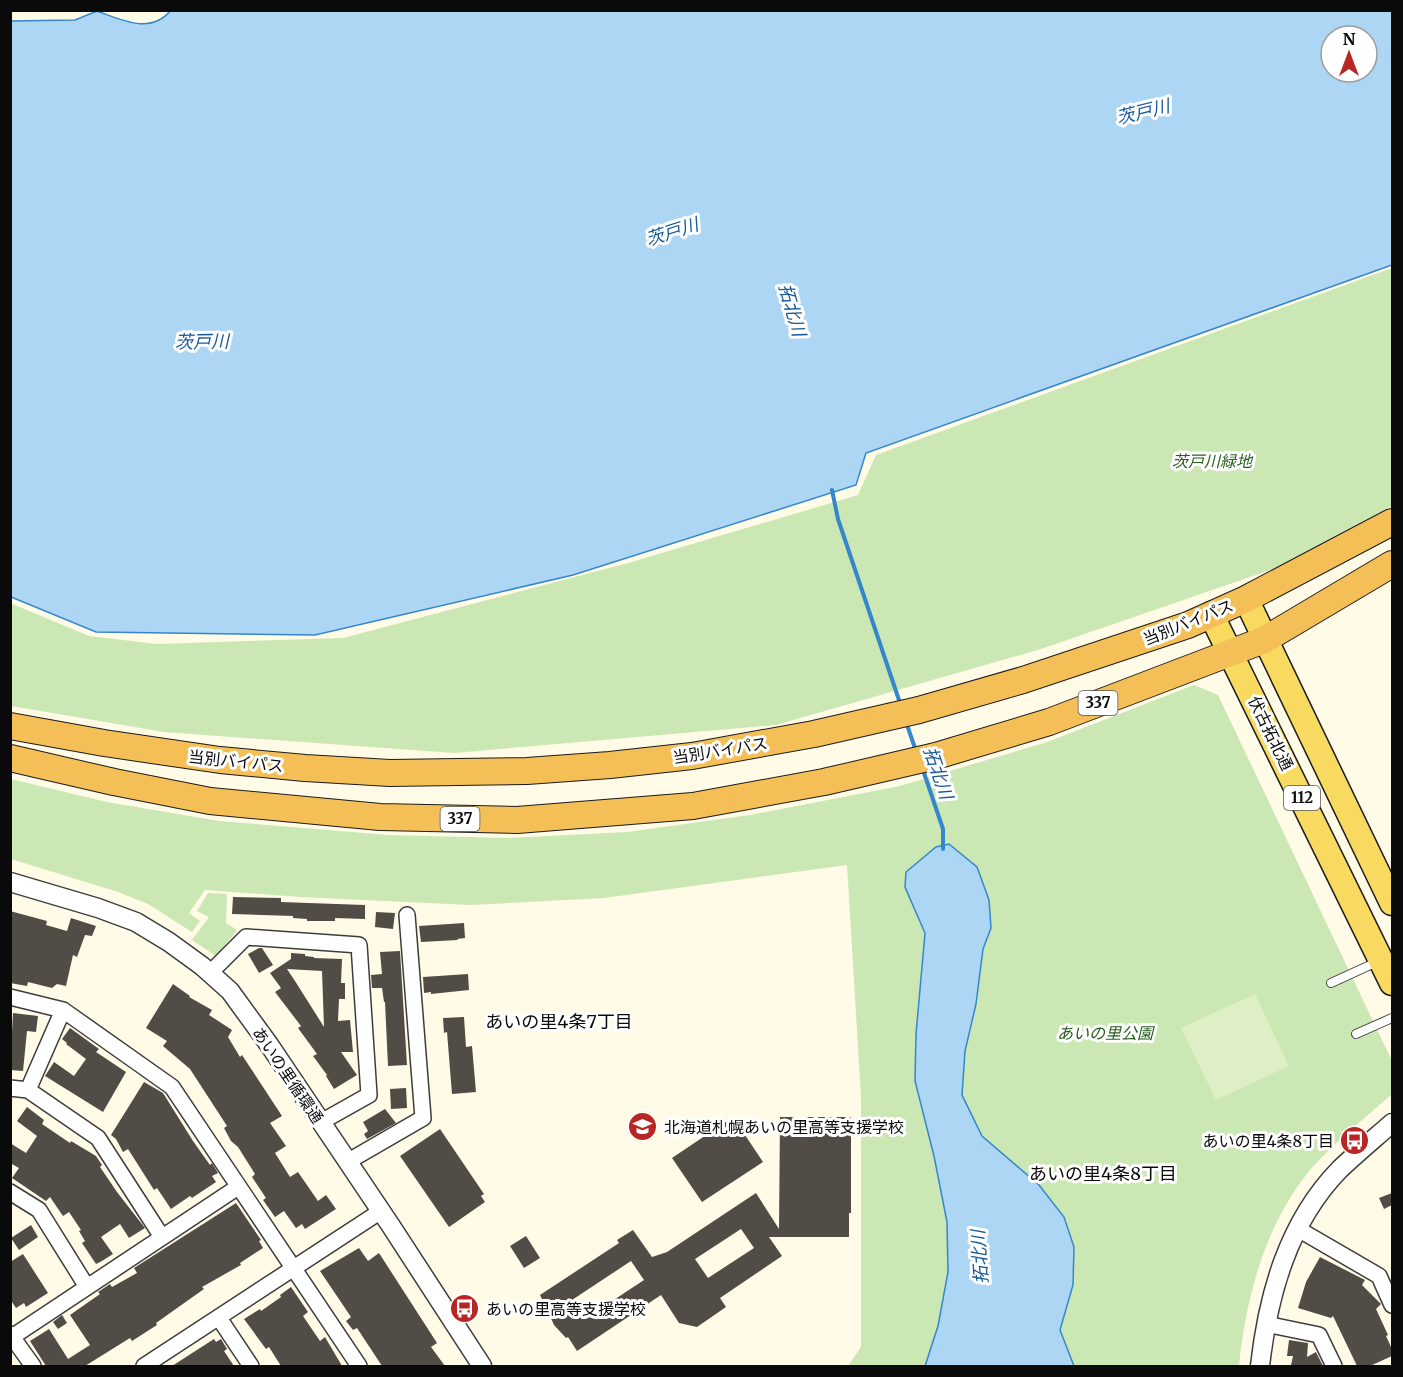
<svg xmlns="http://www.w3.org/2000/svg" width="1403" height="1377" font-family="Merriweather,'Noto Sans JP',serif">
<rect width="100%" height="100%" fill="#fffbe7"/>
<path fill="#cbe7b3" d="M1392,268v238l-113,61 -238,82 -265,76 -322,28 -290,-21 -153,-26 -1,-103 79,33 68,8 186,-6 285,-75 230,-68 18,-40z
M1194,685l24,10 174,366v33c-24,21 -49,42 -72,65 -52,54 -74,135 -81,207h-391l13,-19v-250l-14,-232 -243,33 -134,7 -170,-8 -95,-7 -16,23 11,8 -8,11 -44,-28 -30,-12 -107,-33v-80l96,23 112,19 170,14 118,3 120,-6 123,-17 150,-29 147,-44z
M208,893l19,1 -1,29 11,7 -21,26 -24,-16 17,-23 -12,-6z"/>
<path fill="#deefc5" d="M1255,994l34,72 -73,34 -35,-72z"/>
<path fill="#add6f5" stroke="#3587cb" stroke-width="1.5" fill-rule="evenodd" d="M171,10l1221,1v254l-526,188 -10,32 -283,90 -258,60 -219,-3 -85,-35v-576l64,-1 22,-9c25,9 54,24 74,-1zM1331,36h36v36h-36z
M949,844l28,23 12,33 2,28 -8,21 -7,55 -11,47 -3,44 20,41 57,49 25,32 10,30 -1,38 -13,45 14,36h-149l13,-40 10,-54 -1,-50 -13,-66 -19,-75 1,-47 9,-101 -20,-46 1,-15 30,-25z"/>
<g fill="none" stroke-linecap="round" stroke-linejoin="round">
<path stroke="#3587cb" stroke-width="4" d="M832,490l6,29 63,187
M906,722l10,29
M922,767l21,62v20"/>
</g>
<path fill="#524c47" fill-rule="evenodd" d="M233,897l48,1v4l84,3v14l-30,-1v3h-28v-2l-14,-1v-2l-61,-2z
M10,911l37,10 -1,4 21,6 4,-13 25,8 -4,10 -7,-1 -8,22 -4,-2 -7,31 -9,-2 -5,4 -24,-6 -1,4 -17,-3z
M376,912l19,1 -2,16 -18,-2z
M464,923l1,15 -8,1 1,1 -37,2 -2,-16z
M259,948h3l11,17 -14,8 -11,-19z
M400,951l7,114 -19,1 -3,-64h-1l-2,-14h-10l-1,-13 11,-1 -2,-22z
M291,953l14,1v2l9,1v1l28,1 -1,24h4v16h-6l-1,22 12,-1 3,32h-12l16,23 -23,14 -8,-13 1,-1 -14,-19 4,-2 -19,-26 3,-2 -26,-34 6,-4 -11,-15 21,-14zM287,969l35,2 2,56 -29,-46z
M468,974l1,16 -38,4v-2l-7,1 -1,-16z
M173,984l17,12 -1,1 23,13 -3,5 23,15 -4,7 12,20 2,-2 40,61 -12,7 16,23 -11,7 15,24 8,-5 20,29 8,-6 10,14 -31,20 -3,-5 -6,4 -12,-17 -9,6 -12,-17 3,-2 -14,-21 3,-3 -17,-27 -7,-6 -7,-13 3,-2 -37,-57 -27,-23 4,-5 -21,-13z
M13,1013l25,3 -2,16 -9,-1 -4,40 -13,-1z
M464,1017l2,30 6,-1 4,46 -24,2 -5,-62 -3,1 -1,-15z
M70,1028l29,21 -3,3 30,20 -23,40 -58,-36 9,-14 20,14 12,-17 -20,-15 1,-1 -5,-4z
M144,1082l19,11 30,48 17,24 2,-2 6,10 -6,3 4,6 -24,16 -2,-2 -19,13 -14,-21 -3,2 -26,-41 -5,3 -7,-13 -5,-4z
M406,1088l1,20 -16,1 -1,-20z
M27,1107l17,13 -2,4 28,19 1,-2 25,15 6,9 -2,2 17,25 28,36 -16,10 -9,-14 -19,13 12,17 -11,7 -6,3 -14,-21 3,-2 -6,-10 2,-1 -12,-18 -6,4 -13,-19 -4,4 -34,-23 7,-10 -9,-5v-20l16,10 11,-17 -20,-15z
M385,1109l11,14 -29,16 -3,-5 4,-3 -5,-9z
M733,1117l30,45 -61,40 -30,-44z
M780,1117h71v96h-2v24h-80l13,19 -62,42 6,9 -29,20 -18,-4 -18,-28 -84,56 -9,-14 -2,1 -12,-13 -14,-30 79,-52 -2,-3 16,-10 19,27 15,-5 89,-59 23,36zM741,1229l13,19 -46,30 -13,-19zM631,1261l13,19 -59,39 -13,-19z
M440,1129l44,65 -3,2 4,6 -36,25 -49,-71z
M1392,1193v12l-8,4 -5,-11z
M236,1203l25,37 -2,1 4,7 -23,15 1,2 -39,22 2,2 -48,34 1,2 -25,16 -2,-3 -45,28h-39l-16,-25 19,-12 19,30 22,-14 -20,-30 30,-21 -2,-2 12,-8 2,3 25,-14 -3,-5z
M31,1225l7,12 -19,13 -8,-12z
M526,1236l14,22 -16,10 -14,-22z
M359,1248l9,13 11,-8 58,90 -6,4 14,19h-63l-25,-38 -4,2 -7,-9 5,-4 -31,-46z
M23,1254l25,39 -22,14 -2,-4 -8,5 -6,-9v-37z
M1320,1257l45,23 -3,5 19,19 -5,5 12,26 -2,1 6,13v7l-22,10h-13l-24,-50 -2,2 -33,-10 8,-26z
M291,1287l17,25 -5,4 17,25 5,-4 17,29h-61l-12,-19 -3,2 -22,-30 16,-10 1,2 20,-14 -1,-2z
M62,1315l5,8 -9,6 -5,-7z
M214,1339l2,3 5,-3 6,10 -3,2 10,15h-62z
M1289,1340l19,3 -1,14 9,-5 7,14h-35l3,-1 2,-9h-6z"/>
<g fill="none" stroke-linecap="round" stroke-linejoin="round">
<defs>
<path id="service" d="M1331,983l48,-22
M1356,1034l36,-16"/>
<path id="minor" d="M210,973l36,-36 113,8 10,150 -48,27
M10,997l53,13 109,77 187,279
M10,1088l18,2 70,48 64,99
M28,1090l35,-80
M347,1162l76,-44 -16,-203
M10,1192l29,18 48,77
M1298,1229l81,47 13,29
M219,1318l32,48
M1266,1324l53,11 15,31
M10,1334l23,32
M12,1337l226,-150
M144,1366l237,-155"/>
<path id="tertiary" d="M10,882l88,26 38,14 33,20 33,24 28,25 40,55 121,180 91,140
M1260,1366c8,-71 28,-144 80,-197 17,-16 35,-31 52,-46"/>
<path id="primary" d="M1246,599l146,304
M1211,614l181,369"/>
<path id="trunk" d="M10,726l94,17 116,17 85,8 85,5 137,-2 83,-6 82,-9 122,-22 105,-24 104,-30 165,-55 58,-26 146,-77
M10,758l104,24 96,19 170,16 137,3 176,-14 131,-24 112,-26 113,-34 215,-82 128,-76"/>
</defs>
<use href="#service" stroke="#3d3d3d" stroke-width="10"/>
<use href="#minor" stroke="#3d3d3d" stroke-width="18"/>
<use href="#tertiary" stroke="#3d3d3d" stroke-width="21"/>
<use href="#primary" stroke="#1b1b1b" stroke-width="27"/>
<use href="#trunk" stroke="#1b1b1b" stroke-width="28"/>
<use href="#service" stroke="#fff" stroke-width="8"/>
<use href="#minor" stroke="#fff" stroke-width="15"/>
<use href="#tertiary" stroke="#fff" stroke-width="18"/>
<use href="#primary" stroke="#f7da5f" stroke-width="24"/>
<use href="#trunk" stroke="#f5bf58" stroke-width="26"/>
</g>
<defs>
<symbol id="school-disc" viewBox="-11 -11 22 22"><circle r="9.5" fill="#b72625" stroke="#fff"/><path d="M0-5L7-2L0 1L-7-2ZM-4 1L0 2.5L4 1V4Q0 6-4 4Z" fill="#fff"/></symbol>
<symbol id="bus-disc" viewBox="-11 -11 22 22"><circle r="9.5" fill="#b72625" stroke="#fff"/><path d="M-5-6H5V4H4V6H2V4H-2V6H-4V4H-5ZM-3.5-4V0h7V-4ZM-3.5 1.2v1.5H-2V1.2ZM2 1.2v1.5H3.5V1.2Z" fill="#fff"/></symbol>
</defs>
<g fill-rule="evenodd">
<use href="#school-disc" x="626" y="1110" width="33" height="33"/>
<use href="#bus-disc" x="1338" y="1124" width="33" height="33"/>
<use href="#bus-disc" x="448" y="1292" width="33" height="33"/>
</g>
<g text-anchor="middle" stroke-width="6" stroke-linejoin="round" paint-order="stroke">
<g fill="#fff" stroke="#545454" stroke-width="1.5">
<rect x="1078.5" y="691" width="39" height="24" rx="4.5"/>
<rect x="1284" y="786" width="36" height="24" rx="4.5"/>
<rect x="440.5" y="807" width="39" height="24" rx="4.5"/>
</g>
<g font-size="15" font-weight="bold" fill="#0a0a0a">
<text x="1098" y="708">337</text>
<text x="1302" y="803">112</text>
<text x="460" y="824">337</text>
</g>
<g font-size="16" font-style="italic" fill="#27601d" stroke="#fff">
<text x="1212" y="467">茨戸川緑地</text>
<text x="1105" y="1039">あいの里公園</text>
</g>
<g font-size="16" fill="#0a0a0a" stroke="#fff">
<text transform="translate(1188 622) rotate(-22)" y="6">当別バイパス</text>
<text transform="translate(1271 733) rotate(64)" y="6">伏古拓北通</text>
<text transform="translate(720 750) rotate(-9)" y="6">当別バイパス</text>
<text transform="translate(236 761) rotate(6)" y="6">当別バイパス</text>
<text transform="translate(288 1075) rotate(56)" y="6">あいの里循環通</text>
</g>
<g font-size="16" fill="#0a0a0a" stroke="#fff" text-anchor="start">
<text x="664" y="1133">北海道札幌あいの里高等支援学校</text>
<text x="1334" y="1147" text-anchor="end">あいの里4条8丁目</text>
<text x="486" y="1315">あいの里高等支援学校</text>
</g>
<g font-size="18" font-style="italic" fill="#175999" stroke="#fff">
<text transform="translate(1143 112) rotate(-14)" y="6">茨戸川</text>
<text transform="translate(672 232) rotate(-18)" y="6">茨戸川</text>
<text transform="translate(792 310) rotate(74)" y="6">拓北川</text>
<text transform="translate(202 342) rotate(-1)" y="6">茨戸川</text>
<text transform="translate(938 773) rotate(71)" y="6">拓北川</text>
<text transform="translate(980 1257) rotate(-94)" y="6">拓北川</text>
</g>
<g font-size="18" fill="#0a0a0a" stroke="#fff">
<text x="559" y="1028">あいの里4条7丁目</text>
<text x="1103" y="1180">あいの里4条8丁目</text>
</g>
</g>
<rect width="1403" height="1377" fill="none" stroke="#0a0a0a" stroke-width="24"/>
<g transform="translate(1349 54)"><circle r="28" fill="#ffffff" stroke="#9d9d9d" stroke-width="1.5"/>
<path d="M0-4.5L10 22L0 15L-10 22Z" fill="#b72625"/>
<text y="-9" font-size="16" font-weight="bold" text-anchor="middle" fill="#0a0a0a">N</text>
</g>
</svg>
